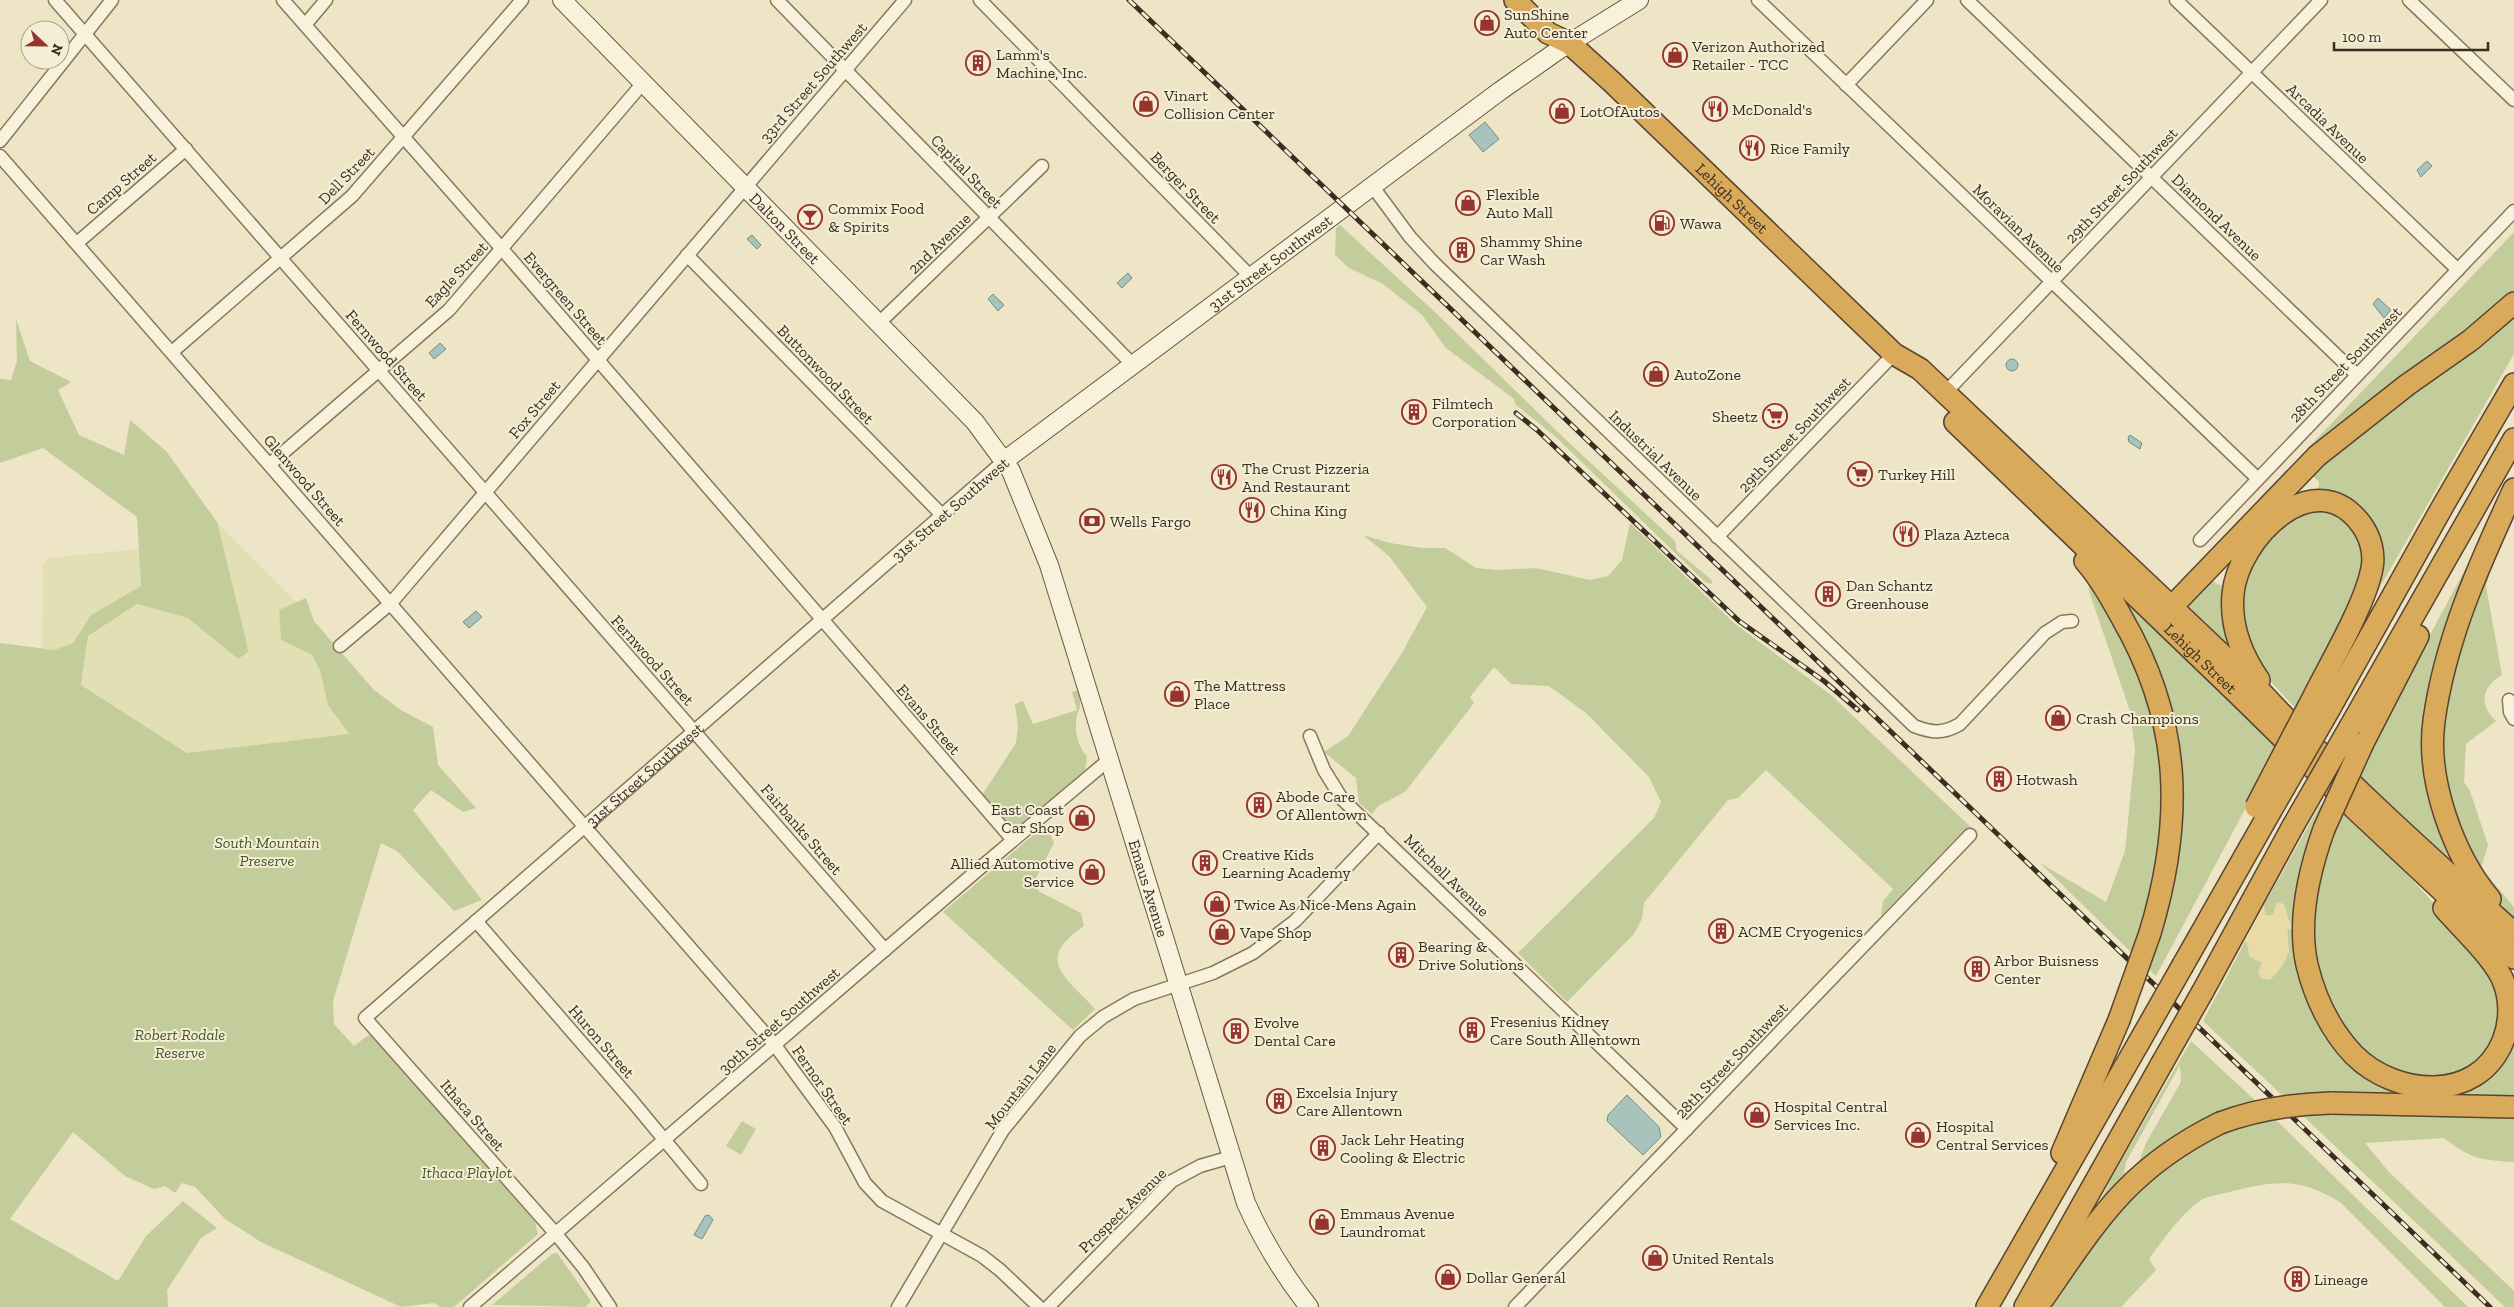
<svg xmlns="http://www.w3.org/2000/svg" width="2514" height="1307" font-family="'Zilla Slab',serif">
<rect width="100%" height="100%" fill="#eee5c7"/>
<path fill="#e3dfb5" d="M217,522l80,80 -18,8 2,30 30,14 9,16 8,35 25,35 -17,108 -255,-163 7,-49 49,-32 51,14 50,41 9,-7z
M139,549l2,37 -50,29 -18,28 -19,7 -12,-2 1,-83 5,-7z"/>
<path fill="#c3cc9b" d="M1340,225l97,89 128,125 110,102 2,10 36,30 -2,3 -6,-2 -148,-144 -42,-34 -1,-5 -68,-51 -24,-33 -39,-31 -34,-16 -14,-13 1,-27z
M2514,232v58c-64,60 -141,102 -207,159z
M2514,313v41l-138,240 -2,-8 7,-25 -63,-70 1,-9 -8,-8 15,-13h5c13,-22 52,-50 75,-60l2,-5z
M16,319l14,42 41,21 -13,8 21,45 45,20 6,-35 36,31 51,71 29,118 2,12 -10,7 -50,-41 -51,-14 -49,32 -7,49 106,68 162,-19 -21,-29 -8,-35 -9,-16 -30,-14 -2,-30 27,-12 8,23 60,69 27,20 32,17 5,38 38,43 -13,4 -32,-22 -18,20 69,90 -28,11 -57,-60 -16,-8 -48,158 1,23 20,22 17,-13 164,189 3,12 -84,73h-14l-6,-4 -33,4 -140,-65 -36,-23 -30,-32 -13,-4 -7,10 -10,-7 -11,3 -29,-13 -52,-44 -63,87 108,62 28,-45 37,-35 34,27 -16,10 -34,52 1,17h-168v-664l54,7 19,-7 18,-28 50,-29 -4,-69 -94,-69 -43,15v-84l11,1 6,-19z
M2316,509l24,8 19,18 6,33 -31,70 -36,73 -38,-41 -14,-38 -2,-32 3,-24 12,-25 30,-33z
M1630,523l105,101 96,71 147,139 -17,-1 -80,83 2,-15 10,-12 -127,-119 -28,28 -10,2 -84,103 -2,16 -8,15 -67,68 -49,-49 136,-135 7,-16 -12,-25 -63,-64 -37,-27 -38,-2 -17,-17 -24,30 4,6 -69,89 -27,14 -6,8 -13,-11 -3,-25 -32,-26 24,-16 54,-83 25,-46 -38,-51 -26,-21 27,8 32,5h23l31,20 22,2 38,-2 54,12 18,-4 14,-16z
M2476,549l-48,173 37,152 -29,-22 -80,-79z
M2493,561l-7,25 16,89c-20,12 -24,29 -6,46l-30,23 -2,38 6,9 18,54 -7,23 33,39v12c-53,-52 -82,-143 -70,-217 4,-23 14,-47 21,-69h2z
M2087,573l17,22 43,97 17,80 -1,78 -29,105 -94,-92 66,39 19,-51 10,-101 -5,-39 -41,-120z
M2210,579l7,5 12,3 14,73 -57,-51 1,-9z
M2110,584l170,160 -124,232 -10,-9 32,-110 -3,-2 4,-73z
M1078,690c6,22 -2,18 -2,34 -1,10 4,26 11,32l-2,14 -69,58 -4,1 -30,-34 34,-52 2,-17 -3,-22 8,-3 10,23 44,-14 -5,-18z
M2343,803l131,145 27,49 -3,39 -31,38 -54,6 -48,-25 -33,-44 -20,-62v-48z
M2320,805l5,3 -25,164 86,115 15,7 18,2 -134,2 -82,-77 43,-81 4,17 39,-4 -2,-25 8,3 -7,-12 -4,-15 -11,11 -8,1 -1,-11z
M1046,824l8,19 -21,41 7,8 41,21 3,13c-50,34 -19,50 11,83l-22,21 -130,-118z
M2514,1038v60l-67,-3 28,-8 22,-15z
M2191,1041l67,62 -123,69 11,-29 35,-61 -1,-17 -54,97 -4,22 -34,42 25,-51z
M2300,1113l214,3v46c-34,-2 -43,-3 -70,-24l-79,5 24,29 125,119v16h-9z
M2273,1117l195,190h-23l-105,-105c-41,-24 -63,-22 -107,-11 -9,3 -22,4 -30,8 -21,13 -40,41 -54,60l7,11 -35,37h-69l64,-95 48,-46 63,-35z
M742,1121l14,8 -15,26 -15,-9z
M557,1253l34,48 -5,6 -94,-2 60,-51z"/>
<path fill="#e9dba6" d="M2277,902l7,2 4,15 8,13 -9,-4c2,28 3,32 -17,52l-9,-2 -3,-7 4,-8 -12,-6 -4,-17 18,-35 1,10h8z"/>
<path fill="#a8c2bc" stroke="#6f908a" d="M1485,122l14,17 -16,13 -14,-17z
M2427,161l5,5 -11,11 -4,-7z
M752,235l9,10 -4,4 -10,-10z
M1128,273l4,5 -10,10 -5,-5z
M993,294l11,11 -6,6 -10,-12z
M2378,298l13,12 -7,8 -11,-14z
M440,343l6,6 -12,10 -5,-6z
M2006 365a6 6 0 1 1 12 0a6 6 0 1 1-12 0Z
M2130,435l12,8 -2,6 -11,-7 -1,-5z
M476,611l6,6 -13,11 -6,-6z
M1627,1095l32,32 2,10 -18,18 -36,-34 1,-6z
M709,1215l4,5 -11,19 -8,-4 11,-19z"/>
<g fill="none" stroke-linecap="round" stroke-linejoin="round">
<defs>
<g id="street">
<path d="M55,0l830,950"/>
<path d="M283,0l219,249 511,591"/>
<path d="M777,0l356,365"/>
<path d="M980,0l271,277"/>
<path d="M1758,0l500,479"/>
<path d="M1967,0l390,375"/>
<path d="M2176,0l282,270"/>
<path d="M2409,0l105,100"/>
<path d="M305,25l21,-25"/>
<path d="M1846,85l81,-85"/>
<path d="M0,141l112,-141"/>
<path d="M0,156l774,888 61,83 30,56 17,18 100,55 18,14 39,37"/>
<path d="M1373,187l37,50 24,26 480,463c18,7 29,8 46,-2l85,-91 17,-11 10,-1"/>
<path d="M77,243l109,-94"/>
<path d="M687,255l255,260"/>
<path d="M879,323l163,-157"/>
<path d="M172,352l180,-156 170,-196"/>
<path d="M1945,393l376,-393"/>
<path d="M270,464l179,-154 194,-227"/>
<path d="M1717,537l177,-183"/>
<path d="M2200,540l314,-329"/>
<path d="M340,646l51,-43 514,-603"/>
<path d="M2509,700l1,12 4,7"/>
<path d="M1310,736l14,34 18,29 345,330"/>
<path d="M476,921l157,181 68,82"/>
<path d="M470,1307l510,-439 130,-109"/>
<path id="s1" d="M610,1307l-27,-40 -27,-33 -191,-216 639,-557"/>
<path d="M898,1307l105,-177 77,-94 23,-19 31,-18 79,-26 40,-20 42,-32 84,-88"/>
<path d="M1048,1307l124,-126 28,-15 31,-9"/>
<path d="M1515,1307l455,-472"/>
</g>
<g id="secondary">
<path id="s2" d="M562,0l413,422 36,49 38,94 197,638c17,38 37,71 63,104"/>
<path id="s3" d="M1004,461l496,-370 60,-42 79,-49"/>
</g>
<g id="highway">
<path id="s4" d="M1515,0l33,33 21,10 42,38 283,273 26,15 336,318c81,87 170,167 258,246"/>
<path id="s5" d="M1955,422l283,272 116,114 160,150"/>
<path d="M2085,561c15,17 26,37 37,57 60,104 62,202 28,315"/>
<path d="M2162,617l155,-161 90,-71 64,-45 43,-37"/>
<path d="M2259,680c-18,-26 -29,-54 -26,-86 5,-55 81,-133 128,-70 9,12 14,29 11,44 -7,37 -40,92 -58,128"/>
<path d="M2330,708l114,-204 70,-120"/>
<path d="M2350,727l164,-288"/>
<path d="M2363,743l55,-107"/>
<path d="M2324,829c-15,42 -27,91 -17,136 8,33 24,66 47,90 42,42 124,48 149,-14 8,-20 8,-43 -1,-63 -12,-24 -40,-49 -58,-70"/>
<path d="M2490,899c-37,-44 -64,-120 -56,-178 11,-82 46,-158 80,-232"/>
<path d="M2183,965l87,-153"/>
<path d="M2203,991l90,-165"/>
<path d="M2331,1103l183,4"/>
<path d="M2062,1153l57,-133"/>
<path d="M2043,1299c56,-81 86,-131 177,-176"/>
<path d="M1987,1307l151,-263"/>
<path d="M2025,1307l136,-242"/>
</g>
</defs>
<use href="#street" stroke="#89775d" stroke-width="15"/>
<use href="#secondary" stroke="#6b5840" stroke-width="20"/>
<use href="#highway" stroke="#574531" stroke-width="24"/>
<use href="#street" stroke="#f8f1db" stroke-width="12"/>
<use href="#secondary" stroke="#f8f1db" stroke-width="18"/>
<use href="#highway" stroke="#daaa5b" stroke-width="21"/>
<defs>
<path id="rail" d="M1129,0l1361,1307
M1516,413l21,17 202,191 85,60 34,29"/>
</defs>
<use href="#rail" stroke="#3a2e20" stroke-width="5"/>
<use href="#rail" stroke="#f5eed7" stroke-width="3" stroke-dasharray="9" stroke-linecap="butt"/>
<defs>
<path id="highway-bridge" d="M2256,807l58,-111
M2270,812l60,-104
M2293,826l57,-99
M2324,829l39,-86
M2119,1020l31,-87
M2138,1044l45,-79
M2161,1065l42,-74
M2220,1123c37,-14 72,-19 111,-20"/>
</defs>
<use href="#highway-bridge" stroke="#574531" stroke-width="24" stroke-linecap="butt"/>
<use href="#highway-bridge" stroke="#daaa5b" stroke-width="21"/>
</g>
<defs>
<symbol id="shop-ring" viewBox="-11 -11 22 22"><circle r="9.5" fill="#f5eed7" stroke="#97342e" stroke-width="1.5"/><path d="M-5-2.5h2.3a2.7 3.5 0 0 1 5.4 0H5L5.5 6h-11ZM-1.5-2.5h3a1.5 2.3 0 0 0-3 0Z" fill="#97342e"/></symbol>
<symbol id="building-ring" viewBox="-11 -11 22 22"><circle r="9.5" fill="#f5eed7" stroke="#97342e" stroke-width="1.5"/><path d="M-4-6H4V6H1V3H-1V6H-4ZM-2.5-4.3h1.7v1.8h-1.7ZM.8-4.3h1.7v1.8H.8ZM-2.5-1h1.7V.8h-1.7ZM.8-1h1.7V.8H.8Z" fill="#97342e"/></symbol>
<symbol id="restaurant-ring" viewBox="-11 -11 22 22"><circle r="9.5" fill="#f5eed7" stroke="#97342e" stroke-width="1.5"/><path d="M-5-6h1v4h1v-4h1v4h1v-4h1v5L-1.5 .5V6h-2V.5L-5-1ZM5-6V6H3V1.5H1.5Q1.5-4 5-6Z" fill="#97342e"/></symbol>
<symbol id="bar-ring" viewBox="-11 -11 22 22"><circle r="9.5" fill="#f5eed7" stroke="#97342e" stroke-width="1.5"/><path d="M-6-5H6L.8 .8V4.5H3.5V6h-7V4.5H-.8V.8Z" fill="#97342e"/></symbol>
<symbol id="fuel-ring" viewBox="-11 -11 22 22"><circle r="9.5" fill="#f5eed7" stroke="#97342e" stroke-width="1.5"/><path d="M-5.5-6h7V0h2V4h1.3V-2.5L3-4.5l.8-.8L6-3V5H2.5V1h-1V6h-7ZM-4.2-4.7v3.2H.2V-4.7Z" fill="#97342e"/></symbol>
<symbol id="supermarket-ring" viewBox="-11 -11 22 22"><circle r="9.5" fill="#f5eed7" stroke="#97342e" stroke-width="1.5"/><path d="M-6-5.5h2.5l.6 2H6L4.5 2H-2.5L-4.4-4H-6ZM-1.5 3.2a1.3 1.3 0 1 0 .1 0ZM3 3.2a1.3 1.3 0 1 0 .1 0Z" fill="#97342e"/></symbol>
<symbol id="bank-ring" viewBox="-11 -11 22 22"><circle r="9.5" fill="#f5eed7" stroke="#97342e" stroke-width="1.5"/><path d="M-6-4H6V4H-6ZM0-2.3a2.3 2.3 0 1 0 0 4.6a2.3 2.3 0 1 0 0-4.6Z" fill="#97342e"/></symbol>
</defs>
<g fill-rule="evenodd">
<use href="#shop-ring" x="1473" y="9" width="28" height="28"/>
<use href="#shop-ring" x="1661" y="41" width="28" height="28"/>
<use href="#building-ring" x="964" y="49" width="28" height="28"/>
<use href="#shop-ring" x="1132" y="90" width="28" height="28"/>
<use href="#restaurant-ring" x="1701" y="95" width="28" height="28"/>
<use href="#shop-ring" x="1548" y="97" width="28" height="28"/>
<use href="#restaurant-ring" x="1738" y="134" width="28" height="28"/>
<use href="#shop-ring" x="1454" y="189" width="28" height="28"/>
<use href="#bar-ring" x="796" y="203" width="28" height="28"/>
<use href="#fuel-ring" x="1648" y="209" width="28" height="28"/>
<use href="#building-ring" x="1448" y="236" width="28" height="28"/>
<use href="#shop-ring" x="1642" y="360" width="28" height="28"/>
<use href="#building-ring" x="1400" y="398" width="28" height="28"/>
<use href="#supermarket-ring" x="1761" y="402" width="28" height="28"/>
<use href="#supermarket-ring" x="1846" y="460" width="28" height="28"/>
<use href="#restaurant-ring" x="1210" y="463" width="28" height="28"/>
<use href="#restaurant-ring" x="1238" y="496" width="28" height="28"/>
<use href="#bank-ring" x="1078" y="507" width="28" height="28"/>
<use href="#restaurant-ring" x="1892" y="520" width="28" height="28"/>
<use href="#building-ring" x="1814" y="580" width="28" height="28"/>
<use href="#shop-ring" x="1163" y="680" width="28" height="28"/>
<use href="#shop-ring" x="2044" y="704" width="28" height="28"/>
<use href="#building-ring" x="1985" y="765" width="28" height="28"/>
<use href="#building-ring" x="1245" y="791" width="28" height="28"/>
<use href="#shop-ring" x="1068" y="804" width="28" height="28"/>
<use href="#building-ring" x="1191" y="849" width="28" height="28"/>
<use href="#shop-ring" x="1078" y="858" width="28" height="28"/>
<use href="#shop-ring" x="1203" y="890" width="28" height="28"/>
<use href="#building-ring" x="1707" y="917" width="28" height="28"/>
<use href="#shop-ring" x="1208" y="918" width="28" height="28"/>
<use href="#building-ring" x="1387" y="941" width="28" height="28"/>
<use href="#building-ring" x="1963" y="955" width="28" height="28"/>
<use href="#building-ring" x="1458" y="1016" width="28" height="28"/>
<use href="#building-ring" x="1222" y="1017" width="28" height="28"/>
<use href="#building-ring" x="1265" y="1087" width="28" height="28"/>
<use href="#shop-ring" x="1743" y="1101" width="28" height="28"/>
<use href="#shop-ring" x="1904" y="1121" width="28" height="28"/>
<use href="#building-ring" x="1309" y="1134" width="28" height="28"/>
<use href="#shop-ring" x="1308" y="1208" width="28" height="28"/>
<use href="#shop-ring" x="1641" y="1244" width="28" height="28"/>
<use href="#shop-ring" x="1434" y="1263" width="28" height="28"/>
<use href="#building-ring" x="2283" y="1265" width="28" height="28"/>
</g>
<g text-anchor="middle" stroke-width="4" stroke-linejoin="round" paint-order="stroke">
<g font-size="16" fill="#3a2e20" stroke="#f5eed7" text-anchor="start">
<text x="1504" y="20">SunShine<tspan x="1504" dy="18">Auto Center</tspan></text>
<text x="1692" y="52">Verizon Authorized<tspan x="1692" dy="18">Retailer - TCC</tspan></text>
<text x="996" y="60">Lamm's<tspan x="996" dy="18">Machine, Inc.</tspan></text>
<text x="1164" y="101">Vinart<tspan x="1164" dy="18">Collision Center</tspan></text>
<text x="1732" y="115">McDonald's</text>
<text x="1580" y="117">LotOfAutos</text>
<text x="1770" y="154">Rice Family</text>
<text x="1486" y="200">Flexible<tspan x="1486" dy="18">Auto Mall</tspan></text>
<text x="828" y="214">Commix Food<tspan x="828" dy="18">&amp; Spirits</tspan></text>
<text x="1680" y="229">Wawa</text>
<text x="1480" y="247">Shammy Shine<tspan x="1480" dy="18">Car Wash</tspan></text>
<text x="1674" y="380">AutoZone</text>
<text x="1432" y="409">Filmtech<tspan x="1432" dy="18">Corporation</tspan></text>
<text x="1758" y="422" text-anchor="end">Sheetz</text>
<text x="1242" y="474">The Crust Pizzeria<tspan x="1242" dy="18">And Restaurant</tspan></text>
<text x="1878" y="480">Turkey Hill</text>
<text x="1270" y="516">China King</text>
<text x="1110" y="527">Wells Fargo</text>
<text x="1924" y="540">Plaza Azteca</text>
<text x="1846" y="591">Dan Schantz<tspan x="1846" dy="18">Greenhouse</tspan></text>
<text x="1194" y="691">The Mattress<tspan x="1194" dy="18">Place</tspan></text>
<text x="2076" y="724">Crash Champions</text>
<text x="2016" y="785">Hotwash</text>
<text x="1276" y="802">Abode Care<tspan x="1276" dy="18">Of Allentown</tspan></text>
<text x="1064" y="815" text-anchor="end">East Coast<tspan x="1064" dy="18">Car Shop</tspan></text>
<text x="1222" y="860">Creative Kids<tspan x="1222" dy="18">Learning Academy</tspan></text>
<text x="1074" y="869" text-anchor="end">Allied Automotive<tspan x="1074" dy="18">Service</tspan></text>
<text x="1234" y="910">Twice As Nice-Mens Again</text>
<text x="1738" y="937">ACME Cryogenics</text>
<text x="1240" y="938">Vape Shop</text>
<text x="1418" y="952">Bearing &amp;<tspan x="1418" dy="18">Drive Solutions</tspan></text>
<text x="1994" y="966">Arbor Buisness<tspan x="1994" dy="18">Center</tspan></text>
<text x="1490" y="1027">Fresenius Kidney<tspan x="1490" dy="18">Care South Allentown</tspan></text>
<text x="1254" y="1028">Evolve<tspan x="1254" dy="18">Dental Care</tspan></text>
<text x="1296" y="1098">Excelsia Injury<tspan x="1296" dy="18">Care Allentown</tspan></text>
<text x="1774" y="1112">Hospital Central<tspan x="1774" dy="18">Services Inc.</tspan></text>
<text x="1936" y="1132">Hospital<tspan x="1936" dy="18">Central Services</tspan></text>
<text x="1340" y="1145">Jack Lehr Heating<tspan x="1340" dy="18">Cooling &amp; Electric</tspan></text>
<text x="1340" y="1219">Emmaus Avenue<tspan x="1340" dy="18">Laundromat</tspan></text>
<text x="1672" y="1264">United Rentals</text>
<text x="1466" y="1283">Dollar General</text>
<text x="2314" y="1285">Lineage</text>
</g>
<g font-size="16" fill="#3a2e20" stroke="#f5eed7">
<text transform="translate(813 82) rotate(-49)" y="6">33rd Street Southwest</text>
<text transform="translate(2328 123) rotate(44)" y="6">Arcadia Avenue</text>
<text transform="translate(967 171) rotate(46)" y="6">Capital Street</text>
<text transform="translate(346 175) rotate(-46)" y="6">Dell Street</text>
<text transform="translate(121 183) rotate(-41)" y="6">Camp Street</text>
<text transform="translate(2121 185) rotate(-46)" y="6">29th Street Southwest</text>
<text transform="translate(1186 187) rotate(46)" y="6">Berger Street</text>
<text dy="6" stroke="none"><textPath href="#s4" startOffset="295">Lehigh Street</textPath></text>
<text transform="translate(2217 217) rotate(44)" y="6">Diamond Avenue</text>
<text dy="6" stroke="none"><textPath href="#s2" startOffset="319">Dalton Street</textPath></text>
<text transform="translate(2019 228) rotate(44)" y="6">Moravian Avenue</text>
<text transform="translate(939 243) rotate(-44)" y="6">2nd Avenue</text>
<text dy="6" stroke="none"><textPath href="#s3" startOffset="332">31st Street Southwest</textPath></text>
<text transform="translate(456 274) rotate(-47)" y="6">Eagle Street</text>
<text transform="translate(566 298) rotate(49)" y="6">Evergreen Street</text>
<text transform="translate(387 355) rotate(49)" y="6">Fernwood Street</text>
<text transform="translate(2345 364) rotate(-46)" y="6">28th Street Southwest</text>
<text transform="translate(826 374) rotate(46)" y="6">Buttonwood Street</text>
<text transform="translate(534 409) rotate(-50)" y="6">Fox Street</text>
<text transform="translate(1794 434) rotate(-46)" y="6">29th Street Southwest</text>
<text transform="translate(1656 455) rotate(44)" y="6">Industrial Avenue</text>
<text transform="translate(305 480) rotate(49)" y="6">Glenwood Street</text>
<text transform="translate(950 509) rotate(-41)" y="6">31st Street Southwest</text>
<text dy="6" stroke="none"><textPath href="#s5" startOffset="341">Lehigh Street</textPath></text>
<text transform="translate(653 660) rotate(48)" y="6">Fernwood Street</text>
<text transform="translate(929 719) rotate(49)" y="6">Evans Street</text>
<text dy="6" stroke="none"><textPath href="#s1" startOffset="750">31st Street Southwest</textPath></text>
<text transform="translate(802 829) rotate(49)" y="6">Fairbanks Street</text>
<text transform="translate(1447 875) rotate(44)" y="6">Mitchell Avenue</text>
<text dy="6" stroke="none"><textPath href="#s2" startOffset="1091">Emaus Avenue</textPath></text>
<text transform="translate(779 1020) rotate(-41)" y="6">30th Street Southwest</text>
<text transform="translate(602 1041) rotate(49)" y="6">Huron Street</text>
<text transform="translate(1731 1060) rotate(-46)" y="6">28th Street Southwest</text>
<text transform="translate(823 1085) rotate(55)" y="6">Fernor Street</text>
<text transform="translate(1020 1086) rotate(-52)" y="6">Mountain Lane</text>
<text transform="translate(473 1115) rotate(49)" y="6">Ithaca Street</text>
<text transform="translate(1122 1210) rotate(-44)" y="6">Prospect Avenue</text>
</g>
<g font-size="16" font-style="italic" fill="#475627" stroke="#f5eed7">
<text x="267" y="848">South Mountain<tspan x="267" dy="18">Preserve</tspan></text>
<text x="180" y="1040">Robert Rodale<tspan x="180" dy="18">Reserve</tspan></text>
<text x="467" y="1178">Ithaca Playlot</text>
</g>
</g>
<g transform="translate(45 45) rotate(112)"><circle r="24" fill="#f5eed7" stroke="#aaa18e"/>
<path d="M0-4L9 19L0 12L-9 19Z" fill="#97342e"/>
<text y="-8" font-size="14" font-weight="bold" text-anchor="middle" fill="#3a2e20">N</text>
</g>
<path d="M2334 42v8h154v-8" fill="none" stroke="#3a2e20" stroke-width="2.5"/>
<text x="2342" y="42" font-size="15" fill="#3a2e20" stroke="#f5eed7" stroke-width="4" paint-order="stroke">100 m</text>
</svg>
